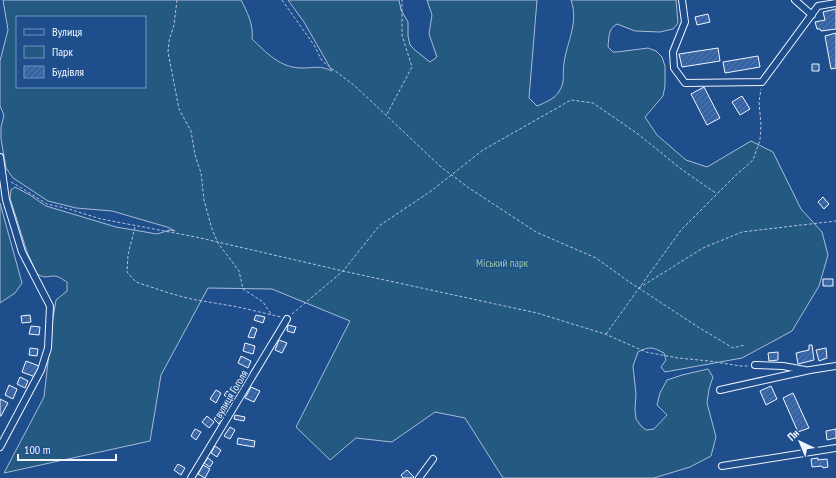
<svg xmlns="http://www.w3.org/2000/svg" width="836" height="478" font-family="'PT Sans Narrow',sans-serif">
<defs>
<pattern id="building-hatch" width="6" height="6" patternUnits="userSpaceOnUse"><rect width="6" height="6" fill="#3563a3"/><path d="M-1 1l2-2M0 6l6-6M5 7l2-2" fill="none" stroke="#537ab1"/></pattern>
</defs>
<rect width="100%" height="100%" fill="#1f4e8c"/>
<path fill="#245a82" stroke="#a8bbd7" fill-rule="evenodd" d="M3,0h238c6,11 13,26 11,39 15,14 28,29 50,29 14,0 17,-3 30,3l-28,-49 -16,-22h111l2,10 7,12v14l2,9 6,6 14,11 7,-5 -8,-23 3,-19 -5,-15h110l-8,98 8,8c7,-3 17,-7 21,-13 8,-11 4,-17 6,-30 3,-22 15,-40 7,-63h105l2,23 -5,6 -13,3 -25,-1 -18,-7c-9,5 -8,13 -9,23l5,5h4l31,-4 8,3 6,6 3,9v20l-2,10 -18,21 12,18 29,25 21,7 44,-26 22,11 28,57 21,23 6,23 -9,31 -27,45 -50,27 -77,14 -4,-5 5,-7 -2,-7c-12,-6 -14,-7 -26,-1l-5,14 3,28 -1,15 1,10 5,7 5,4 8,-1 13,-14 -10,-10 3,-12 7,-13 15,-5 26,-6 5,8 -4,12 -2,14 9,34 -5,19 -21,11 -36,11h-151l-38,-60 -30,-6 -43,30 -36,-4 -26,22 -34,-33 54,-106 -78,-32 -64,-1 -47,87 -11,66 -146,32 40,-76 9,-79 3,-18 11,-9v-9c-4,-2 -8,-6 -13,-6 -8,0 -8,3 -17,-2l-10,-22 -17,-54 1,-8 4,-3 15,8 16,11 70,21 41,7 13,-4 5,1 -8,-4 -55,-16 -36,-3 -28,-7 -35,-23 -7,-10 -5,-29v-12l3,-12 -4,-9v-45l8,-31zM17,17h128v70h-128z
M0,203l22,80 -7,10 -15,10z"/>
<path fill="url(#building-hatch)" stroke="#f2f6ff" d="M836,9v20l-15,2 -1,-2h-3l-2,-7 10,-2 -2,-8z
M708,14l2,8 -13,3 -2,-8z
M836,33v35l-5,1 -6,-33z
M718,48l2,13 -38,6 -3,-13z
M758,56l2,11 -35,6 -2,-11z
M812,64h7v7h-7z
M704,87l16,31 -13,7 -16,-31z
M742,96l8,13 -10,6 -8,-13z
M823,197l6,7 -5,5 -6,-7z
M823,279h10v7h-10z
M30,315l1,7 -9,1 -1,-7z
M256,315l9,2 -2,6 -9,-3z
M288,325l8,2 -2,6 -7,-2z
M31,326l9,1 -1,8 -10,-1z
M252,327l5,2 -3,9 -6,-1z
M279,340l8,3 -5,10 -7,-3z
M245,343l10,3 -2,8 -10,-3z
M809,345h3l2,15 -16,4 -2,-11 13,-3z
M30,348l8,1 -1,7 -8,-1z
M826,348l1,10 -8,3 -3,-11z
M778,352v8l-9,1 -1,-8z
M241,356l10,5 -3,7 -10,-5z
M26,361l13,5 -4,11 -13,-5z
M20,377l8,4 -3,7 -8,-4z
M9,385l8,4 -4,10 -8,-4z
M771,386l6,13 -11,6 -6,-14z
M251,387l9,4 -6,11 -9,-4z
M216,390l5,3 -5,10 -6,-4z
M227,391l8,6 -3,5 -8,-7z
M793,393l16,35 -11,4 -15,-34z
M0,399l8,4 -7,13h-1z
M217,415l6,4 -4,5 -5,-5z
M235,415l10,2 -1,4 -10,-2z
M207,416l7,6 -5,6 -7,-6z
M230,427l5,3 -5,9 -6,-3z
M195,429l6,3 -5,8 -5,-4z
M836,429v9l-9,2 -1,-9z
M238,438l17,3 -1,6 -17,-3z
M215,446l6,4 -4,7 -6,-4z
M208,458l5,4 -3,5 -6,-4z
M818,458v2l9,-1 1,8 -5,1 -1,-2 -10,1 -1,-8z
M178,464l7,4 -4,7 -7,-5z
M203,465l7,4 -5,9 -7,-4z
M407,470l7,7 -1,1h-10l-2,-3z"/>
<g fill="none" stroke-linecap="round" stroke-linejoin="round">
<defs>
<path id="minor" d="M682,0l3,22 -12,30 1,16 11,15 77,-1 56,-76 18,-3
M795,0l17,15
M0,157l6,43 16,52 28,54 -2,42 -7,22 -41,77
M755,365l28,1 22,4
M720,390l90,-20 26,-4
M722,466l114,-18
M191,478l96,-159
M419,478l14,-19"/>
</defs>
<use href="#minor" stroke="#f2f6ff" stroke-width="8"/>
<path stroke="#b3c4dc" stroke-width="1" stroke-dasharray="3 2" stroke-linecap="butt" d="M177,0l-3,25 -5,16 -1,11 11,57 12,22 4,24 6,18 3,27 8,29 6,14 21,28 4,18 20,13 8,12
M282,0l32,45 8,16 33,25 86,81 28,21 67,44 60,26 32,23 70,46 35,21 11,-3
M387,114l25,-47 -10,-32v-35
M11,182l9,5 27,17 22,5 32,10 95,18 147,34 194,42 68,21 41,18 32,6 31,3 31,5h9
M135,227l-7,28 -1,17 9,10 33,11 22,6 47,8 43,10
M639,288l64,-40 39,-16 94,-11
M292,314l51,-43 36,-45 52,-35 52,-41 88,-50 22,3 45,31 43,35 36,25
M606,334l75,-104 53,-53 19,-17 7,-20 1,-15 -2,-23 2,-13"/>
<use href="#minor" stroke="#1f4e8c" stroke-width="6"/>
</g>
<g text-anchor="middle" stroke-width="3" stroke-linejoin="round" paint-order="stroke">
<g font-size="11" fill="#97c8a6" stroke="#1f4e8c">
<text x="502" y="267">Міський парк</text>
</g>
<g font-size="11" fill="#f2f6ff" stroke="#1f4e8c">
<text transform="translate(231 394) rotate(-59)" y="4">вулиця Гоголя</text>
</g>
</g>
<rect x="16" y="16" width="130" height="72" fill="#1f4e8c" stroke="#7391ba"/>
<rect x="24" y="29" width="20" height="6" fill="#1f4e8c" stroke="#7391ba"/>
<text x="52" y="36" font-size="12" fill="#f2f6ff">Вулиця</text>
<rect x="24" y="46" width="20" height="12" fill="#245a82" stroke="#7391ba"/>
<text x="52" y="56" font-size="12" fill="#f2f6ff">Парк</text>
<rect x="24" y="66" width="20" height="12" fill="url(#building-hatch)" stroke="#7391ba"/>
<text x="52" y="76" font-size="12" fill="#f2f6ff">Будівля</text>
<g transform="translate(800 442) rotate(316)" stroke="#1f4e8c" stroke-width="3" paint-order="stroke">
<path d="M0-3L7 15L0 10L-7 15Z" fill="#f2f6ff"/>
<text y="-6" font-size="11" font-weight="bold" text-anchor="middle" fill="#f2f6ff">Пн</text>
</g>
<path d="M18 454v6h98v-6" fill="none" stroke="#f2f6ff" stroke-width="2"/>
<text x="24" y="454" font-size="12" fill="#f2f6ff" stroke="#1f4e8c" stroke-width="3" paint-order="stroke">100 m</text>
</svg>
